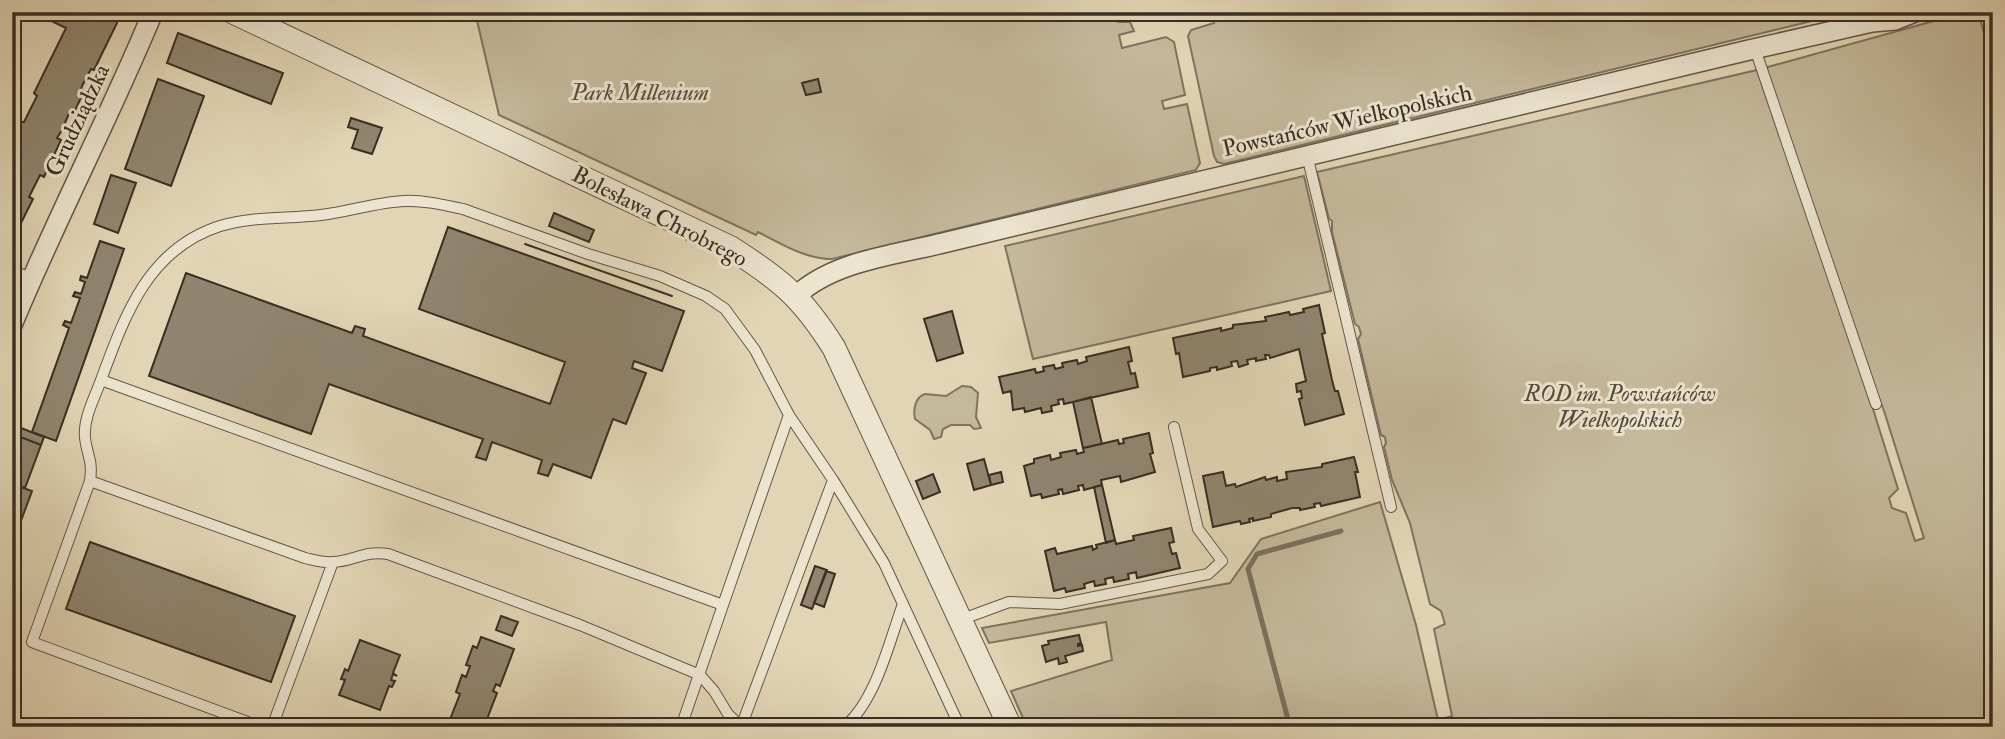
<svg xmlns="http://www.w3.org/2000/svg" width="2005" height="739" font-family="'IM FELL Double Pica',serif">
<rect width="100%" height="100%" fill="#e2d5b5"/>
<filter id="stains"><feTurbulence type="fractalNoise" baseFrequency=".00286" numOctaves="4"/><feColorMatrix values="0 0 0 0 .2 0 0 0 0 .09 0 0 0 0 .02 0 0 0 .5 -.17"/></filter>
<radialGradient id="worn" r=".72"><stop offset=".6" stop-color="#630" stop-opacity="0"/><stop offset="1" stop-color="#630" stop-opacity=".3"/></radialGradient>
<path fill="#c5b99c" stroke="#7e7460" stroke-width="2" fill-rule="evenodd" d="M475,12h641l2,10h12l4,9 -15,4 3,13 44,-11 8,5 11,53 -23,6 2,8 23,-5 13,59 -4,7 -364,89c-27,0 -50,-15 -74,-27l-2,3 -257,-120z
M1212,12h633v1l-621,151 -7,-2 -3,-6 -26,-120 3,-6 23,-7z
M1966,12h12l15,53v662h-966l-16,-36 101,-31 -6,-38 -117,21 -7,-15 248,-45 31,-44 119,-37 36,123 22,95 14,-4 -18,-87 11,-5 -4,-13 -11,-7 -20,-81 -18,-43 -8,-33 2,-4 -1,-6 -4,-2 -23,-96 3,-5 -2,-7 -4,-3 -23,-92v-11l-3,-2 -12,-47 440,-102zM1882,405l3,9 39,124 -9,3 -9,-28 -14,-5 -3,-10 9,-9 -25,-80z
M1304,176l27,115 -298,68 -28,-113z
M962,386l9,1 7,6 -2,24 5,11 -7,1 -4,-4h-19l-8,4 -2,8 -7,2 -4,-9 -15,-11c-2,-9 0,-22 10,-25l21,2z"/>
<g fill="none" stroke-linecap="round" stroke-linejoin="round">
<path stroke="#7b705e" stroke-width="5" d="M1290,727l-42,-158 9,-15 84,-23"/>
</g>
<path fill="#90856f" stroke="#382e24" stroke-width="2" d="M33,12h80l4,11 -23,47 -3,-1 -9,17 -1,3 3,2 -10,22 -4,-2 -8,19 -5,8 4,2 -17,37 -4,-2 -11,22 4,2 -14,28 -7,-2v-83l8,-20h4l13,-26 -3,-3 32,-65z
M178,33l105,40 -12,31 -104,-41z
M158,79l46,17 -33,90 -46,-17z
M818,79l3,13 -15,3 -4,-12z
M351,118l31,10 -10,26 -20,-6 6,-18 -10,-3z
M111,175l25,8 -18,50 -24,-9z
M554,213l40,17 -5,12 -40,-16z
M448,227l236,84 -22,60 -28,-10 -2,7 14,5 -20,51 -13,-5 -22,59 -38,-14 -5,12 -10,-3 4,-13 -50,-18 -6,18 -10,-3 7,-18 -154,-55 -18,50 -162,-58 37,-103 166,60 3,-7 10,3 -2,7 187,68 15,-42 -146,-53z
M100,241l24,8 -68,192 -24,-9 37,-104 -6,-3 2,-4 6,2 9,-25 -7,-2 2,-4 6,2 4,-12 -5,-2 1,-4 6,2z
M1319,305l6,28 -3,1 10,46 3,11h3l6,23 -39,11 -6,-26 3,-1 -1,-7 -4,1 -1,-8 10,-3 -7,-32 -29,9 -1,-3h-4l1,4 -10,2v-3l-9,2 1,4 -9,3 -2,-6 -6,1 1,4 -15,4v-3l-7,1v3l-27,6 -4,-24 -3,1 -3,-16 48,-10v3l12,-3v-3l33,-4 -1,-4 24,-5 1,3 14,-3 -1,-3z
M952,311l11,42 -26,8 -13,-42z
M1129,347l3,14 -4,1 3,12 4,-1 3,14 -74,17 -1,-5 -5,1 1,4 -8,2 1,5 -10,2 -1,-5 -16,4 -1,-4 -11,2 -2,-19 -8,2 -4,-16 36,-8 1,4 8,-2 -1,-4 11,-2 1,4 8,-2 -1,-4 15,-3 1,4 9,-3 -1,-4z
M1091,397l11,47 -19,4 -10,-46z
M21,428l23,9 -3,8 -23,-9z
M1149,433l4,20 -3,1 5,18 -34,10 -1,-6 -19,4 1,5 -18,5 -1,-5 -5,1 1,4 -16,4 -1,-5 -4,1 1,4 -17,4 -1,-4 -10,2 -7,-30 10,-3v-4l16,-4 1,5 10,-3 -1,-4 16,-3 1,4 7,-2 -1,-4 35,-8 1,4 5,-1 -1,-4z
M18,436l23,9 -16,43 -13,-4v-32z
M1354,457l4,15h-3l5,25 -39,9 -1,-3 -6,1 1,3 -15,3v-2h-8l-21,6v3l-18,4v-3l-4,1 1,3 -9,2 -1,-3 -27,6 -10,-51 20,-4 3,14 9,-2 1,3 29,-10 1,3 11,-3v4l10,-2 -1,-7 36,-5v-3z
M984,459l7,26 -17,5 -7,-26z
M1001,472l2,10 -12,3 -2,-10z
M933,474l7,18 -17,7 -7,-18z
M12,484l20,7 -20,54z
M1102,485l13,55 -9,3 -12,-56z
M1171,528l3,14 -5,1 3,11 4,-1 4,15 -43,10 -1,-6 -8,2 1,5 -15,3 -1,-5 -8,2 1,5 -11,2 -1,-5 -10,3 1,4 -19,4 -1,-4 -11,3 -9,-40 10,-3 2,6 35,-8 1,4 4,-2 -1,-3 19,-5 1,4 18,-4 -1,-4z
M90,542l205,74 -24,66 -205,-73z
M815,566l12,4 -15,39 -11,-4z
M826,571l9,3 -11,33 -10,-4z
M501,616l17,6 -6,14 -16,-6z
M1079,635l2,8 -3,1v2l4,-1 1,6 -18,5 2,6 -8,2 -1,-6 -12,4 -4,-16 7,-2 -1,-3z
M481,637l33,12 -14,37 -4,-2 -3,7 4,2 -13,34h-37l13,-33 -4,-2 6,-17 4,2 4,-11 -4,-1 7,-19 4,2z
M360,640l40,15 -7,18 4,3 -4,-2 -2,6 4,1 -3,6 -3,-1 -9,24 -41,-15 6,-15 -4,-1 4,-10 3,2z"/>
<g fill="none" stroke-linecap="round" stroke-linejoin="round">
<defs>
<path id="service" d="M1755,49l121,355
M1307,155l84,352
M12,271l20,7
M101,380c24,-65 47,-131 119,-154 32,-10 68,-7 101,-11 28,-3 55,-13 84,-14 19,-1 39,4 58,8l125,45 72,22 46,20 19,13 30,41 34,65 44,65 51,83 76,164
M90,481l-58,161 229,85
M723,605l66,-190
M960,620l49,-18 51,2 148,-30 14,-13 -24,-32 -24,-102
M272,727l61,-165
M681,727l42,-122 -622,-225c-6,17 -18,38 -16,58 2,18 8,21 5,43l215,77c9,2 19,5 28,4 21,-1 32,-12 55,-8l192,71 120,50 14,16 14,23 13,13
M741,727l92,-247
M844,727c32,-26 45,-85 59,-123"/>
<path id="minor" d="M796,296c37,-35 99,-41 147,-53l806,-193 123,-28 23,-2 20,-8
M12,325c44,-106 97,-207 141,-313"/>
<path id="tertiary" d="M233,12l498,236c50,32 71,49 103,100l176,379"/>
</defs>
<use href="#service" stroke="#625848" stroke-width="12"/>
<use href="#minor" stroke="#625848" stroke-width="22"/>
<use href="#tertiary" stroke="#625848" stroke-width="25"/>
<use href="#service" stroke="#ece4cf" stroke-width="10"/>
<use href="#minor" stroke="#ece4cf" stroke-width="19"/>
<use href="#tertiary" stroke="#ece4cf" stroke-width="23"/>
<path stroke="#382e24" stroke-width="2" d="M525,244l147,52"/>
</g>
<g text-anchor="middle" stroke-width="6" stroke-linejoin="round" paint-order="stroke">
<g font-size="23" font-style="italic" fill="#544a3c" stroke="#ece4cf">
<text x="640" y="100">Park Millenium</text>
<text x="1620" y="401">ROD im. Powstańców<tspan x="1620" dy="26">Wielkopolskich</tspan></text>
</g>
<g font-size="23" fill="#382e24" stroke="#ece4cf">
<text transform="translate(77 120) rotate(-65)" y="8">Grudziądzka</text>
<text transform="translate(1347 120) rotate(-13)" y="8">Powstańców Wielkopolskich</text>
<text transform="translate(660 216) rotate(27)" y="8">Bolesława Chrobrego</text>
</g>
</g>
<rect width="2005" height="739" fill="none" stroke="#e2d5b5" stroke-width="42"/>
<rect x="14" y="14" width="1977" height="711" fill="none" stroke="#382e24" stroke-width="3.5"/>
<rect x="21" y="21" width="1963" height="697" fill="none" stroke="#382e24" stroke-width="2"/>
<rect width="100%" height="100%" filter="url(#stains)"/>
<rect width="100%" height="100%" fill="url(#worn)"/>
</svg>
